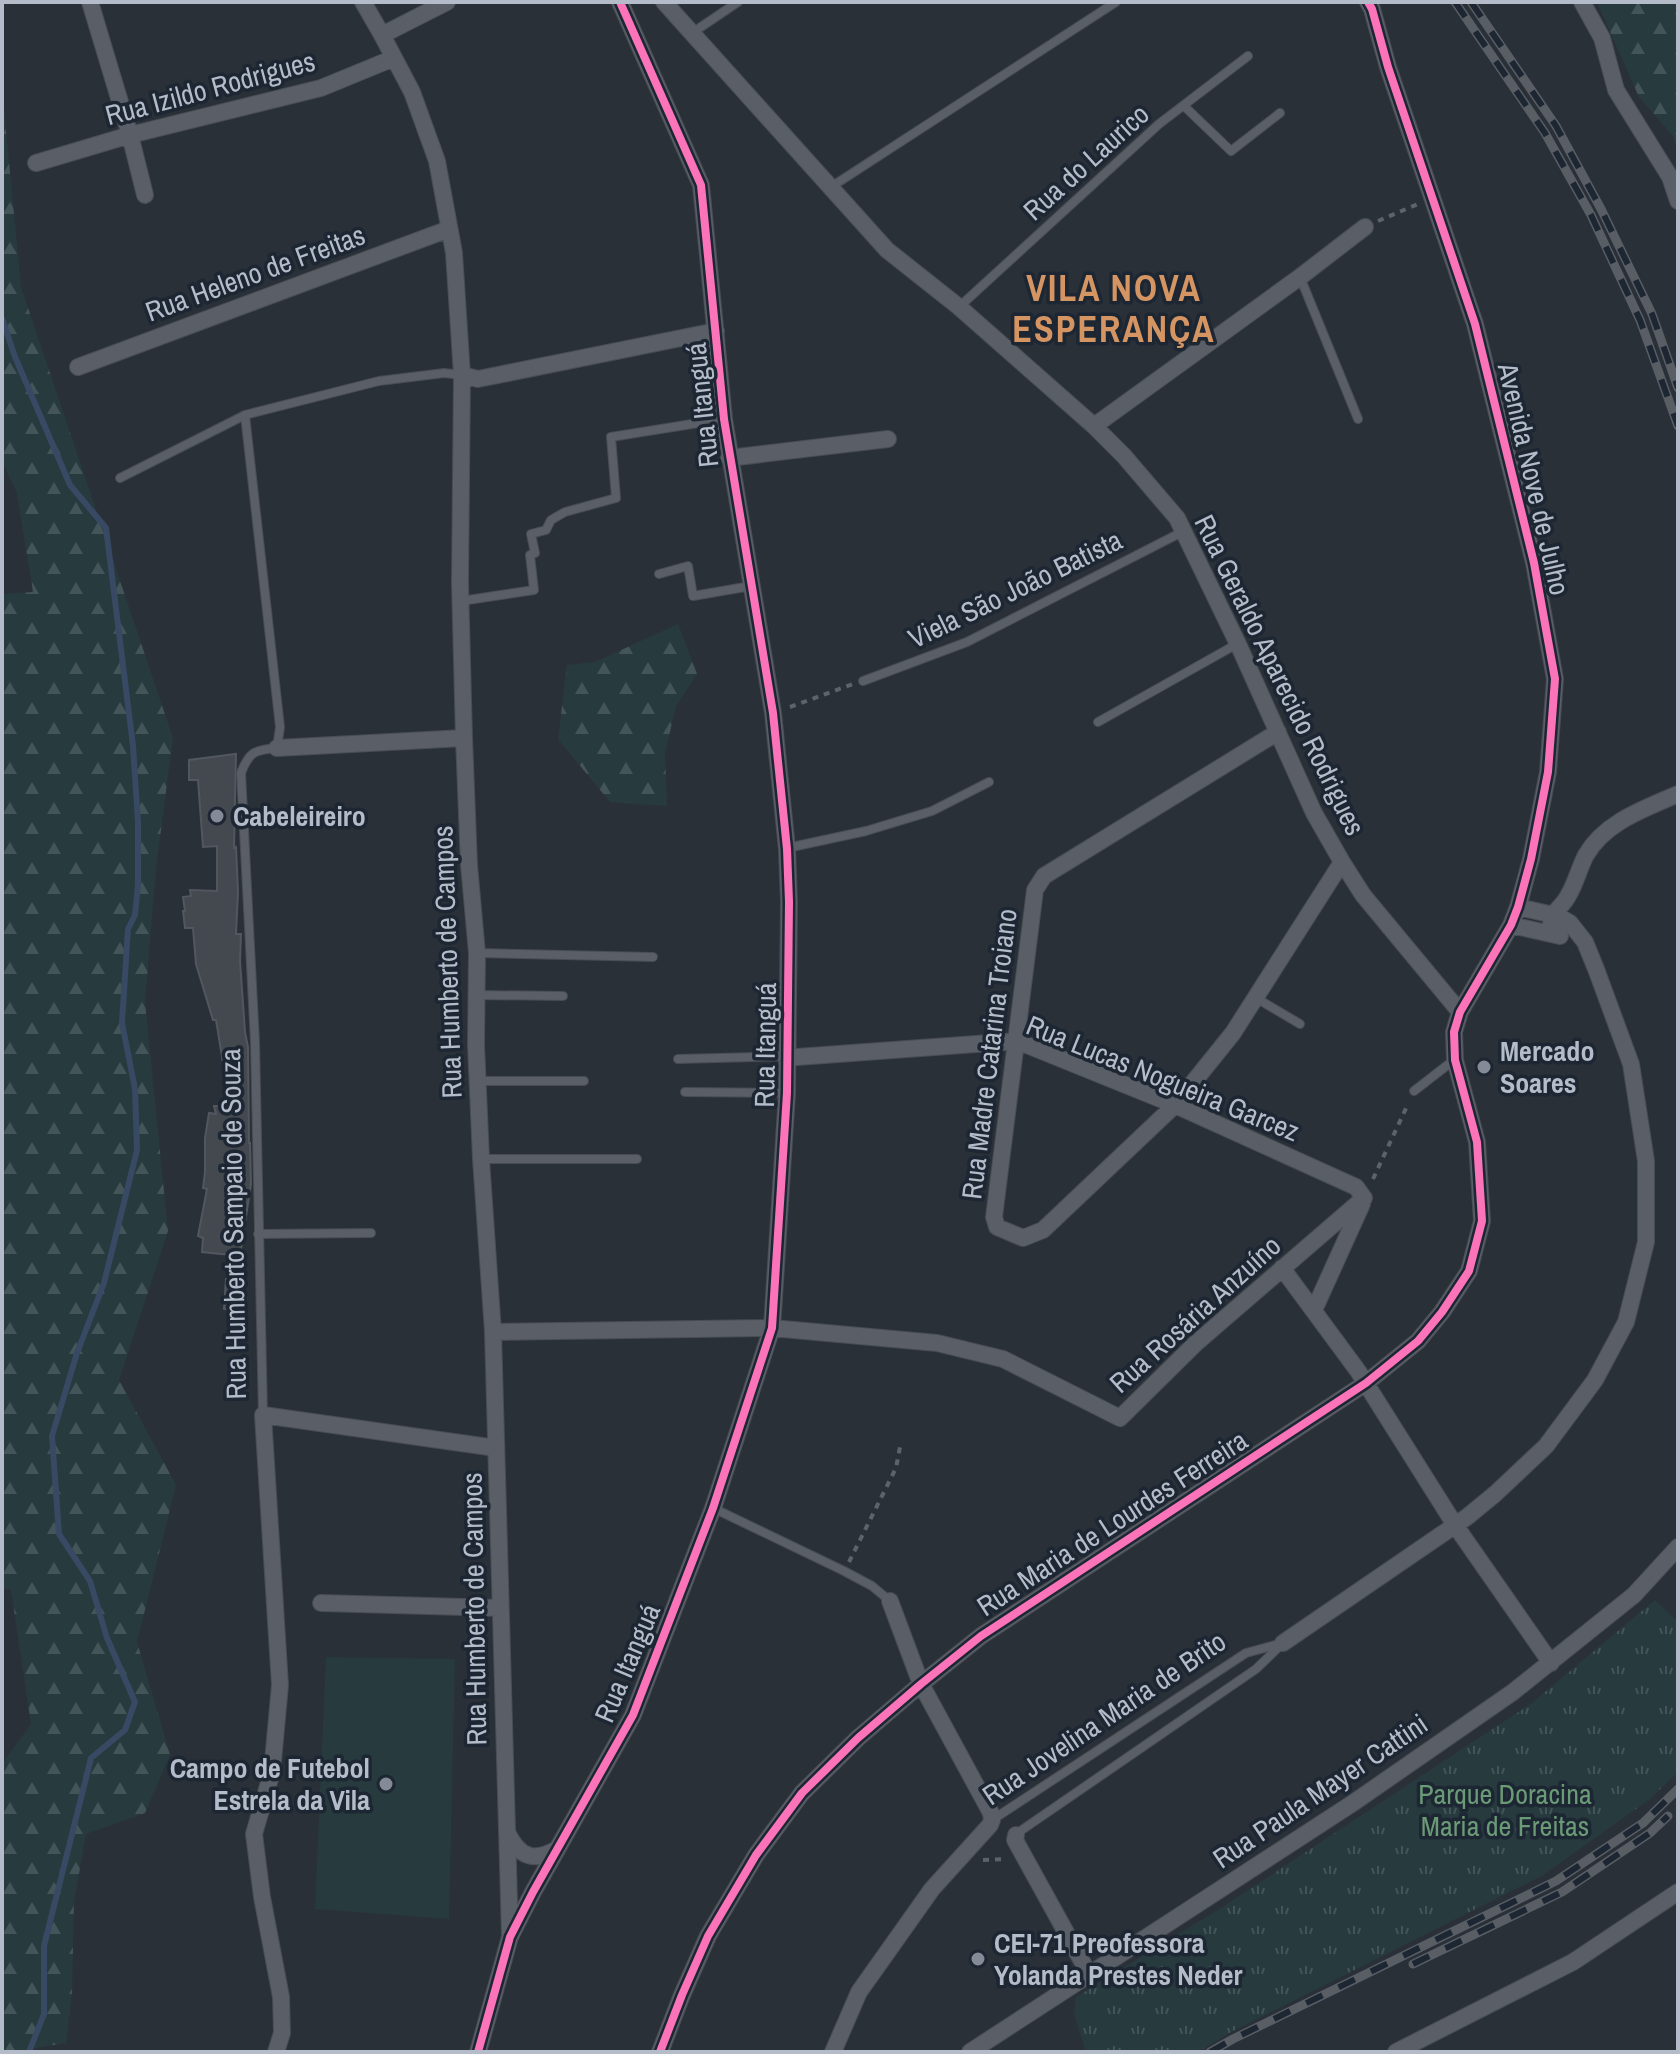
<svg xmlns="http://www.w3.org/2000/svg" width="1680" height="2054" font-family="'Archivo Narrow',sans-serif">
<defs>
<pattern id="forest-firs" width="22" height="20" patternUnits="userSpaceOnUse" patternTransform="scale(2)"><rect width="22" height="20" fill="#273a3e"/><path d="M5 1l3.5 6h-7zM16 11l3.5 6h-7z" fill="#445559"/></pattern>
<pattern id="park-tufts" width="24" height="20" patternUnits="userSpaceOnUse" patternTransform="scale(2)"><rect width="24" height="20" fill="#273a3e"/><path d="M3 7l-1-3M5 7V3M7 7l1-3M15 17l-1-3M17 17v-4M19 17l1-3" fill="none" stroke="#445559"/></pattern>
</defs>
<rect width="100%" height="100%" fill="#2a3038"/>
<path fill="#273a3e" d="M326,1657l129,2 -6,260 -134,-10z"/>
<path fill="url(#forest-firs)" d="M1597,2h81v148l-5,-14 -34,-39z
M2,89l19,198 152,451 -17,130 -11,134 23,229 -49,149 57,105 -39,157 33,113 -25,58 -59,21 -12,68 -2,91 -6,50 -53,9h-11v-288l29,-40 -20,-134 -9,-2v-994l31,-2 -16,-99 -15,-32z
M678,624l19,50 -21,32 -11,47 2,53 -57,-4 -52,-63 9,-74 28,-3z"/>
<path fill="url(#park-tufts)" d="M1655,1600l23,22v150l-28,27 -107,76 -312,157 -33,20h-112l-12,-38 2,-17 145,-89 311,-205z"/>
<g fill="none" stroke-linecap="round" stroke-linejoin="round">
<path stroke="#384963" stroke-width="6" d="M2,318l13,39 55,128 36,43 27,218 5,76v62l-3,31 -7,14 -6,94 13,66 2,61 -33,133 -27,70 -25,83 7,98 31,47 17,57 28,64 -10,28 -34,28 -47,188v68l-15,38"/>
</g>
<path fill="#444950" stroke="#52575f" stroke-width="2" d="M236,754l-2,94 2,-1 2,45 -2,42h5l-1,27 5,71 3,15 1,96h1l1,41 -11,72 -38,-4 1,-14 -5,-2 9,-47 -4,-1 2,-16v-34l4,-25 7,1 -2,-8h16l-14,-86h-3l-17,-56 -3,-36h-8l-2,-17h2l-2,-14 8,-1 -1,-6 27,1v-45l-14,1 -5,-67h-9v-20z
M226,1279l16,2 -1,12 6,1 -1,18 -22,-3z"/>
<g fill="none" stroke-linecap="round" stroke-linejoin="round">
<defs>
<path id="lane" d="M692,33l46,-31
M1184,106l47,45 49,-38
M831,187l285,-185
M1300,277l58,142
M959,307l200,-183 89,-68
M245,415l35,312 -3,21c-23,2 -28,4 -36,25l14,269 8,373
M120,478l125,-63 134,-34 65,-8 18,2
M659,574l29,-8 5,30 58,-10
M461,601l73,-11 -4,-35 5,-2 -4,-19 15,-4 5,-10 14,-8 51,-14 -5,-61 112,-18
M863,681l104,-39 217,-111
M1098,722l139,-78
M787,848l79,-17 66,-20 57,-29
M478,953l175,4
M477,995l86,1
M1256,998l44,26
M678,1059l110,-3
M478,1081h106
M1414,1091l40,-31
M685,1092l102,1
M482,1159h155
M258,1234l113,-1
M713,1508l131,63 28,15 18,15
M992,1820l254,-167 37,-10
M1016,1834l240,-165 25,-24"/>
<path id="street" d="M90,2l40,133 15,60
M363,2l19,33 30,57 25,69 17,92 8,122 -2,208 4,155 5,127 8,88 -1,92 5,114 12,173 17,604
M664,2l223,248 72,57 135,119 30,30 53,62 61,126 76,169 28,49 21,33 97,117
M1582,2l20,36 14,52 54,87 8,24
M382,35l65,-33
M36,163l94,-28 191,-47 73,-30
M78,367l371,-138
M462,375l16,4 238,-48
M1094,426l206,-149 65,-50
M729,458l159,-19
M1278,732l-234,144 -9,14 -41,327 3,10 26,11 20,-8 132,-125 58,-72 109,-171
M277,748l187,-10
M1511,925l49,11
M1560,936l-9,-10c-1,-14 11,-18 17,-30 8,-13 11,-28 18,-41 19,-33 58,-46 92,-61
M788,1056l9,1 220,-16 158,64 181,82 8,11
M1282,1268l76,103 97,154 96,138
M1314,1310l48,-106
M493,1332l279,-4 165,15 66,16 117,59 75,-74 169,-146
M321,1603l179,5
M1283,1643l184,-126 28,-23 51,-48 49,-66 31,-58 20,-80v-81l-15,-97 -35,-95 -11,-27 -15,-19 -12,-7 -40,-9
M508,1834c12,24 27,28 49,15
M1016,1835l-1,5 74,134
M276,2052l6,-19 -1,-36 -19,-100 -8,-63 18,-62 8,-87 -17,-270 233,33
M478,2052l32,-115 23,-45 100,-177 80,-207 59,-180 15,-235 2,-191 -2,-53 -14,-136 -49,-294 -23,-234 -81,-183
M660,2052l22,-57 26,-59 48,-81 46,-62 56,-55 63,-54 60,-48 385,-253 52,-42 24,-29 27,-41 13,-50 -5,-79 -22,-82 -1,-28 6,-20 51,-87 7,-18 13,-48 17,-87 7,-93 -21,-116 -59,-239 -87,-257 -16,-58 -4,-7
M833,2052l26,-60 73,-103 58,-64 2,-5 -1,-7 -70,-129 -31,-83
M970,2052l383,-249 160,-111 121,-97 44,-48
M1396,2052l177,-90 105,-70"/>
</defs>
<use href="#lane" stroke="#484c53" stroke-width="10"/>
<use href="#street" stroke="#484c53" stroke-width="18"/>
<path stroke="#5d636a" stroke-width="4" stroke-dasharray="6 6" stroke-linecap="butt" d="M1378,221l40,-17
M790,707l63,-23
M1373,1179l35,-75
M849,1562l47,-94 4,-21
M983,1860l23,-1"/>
<use href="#lane" stroke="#5a5e66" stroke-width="8"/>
<use href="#street" stroke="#5a5e66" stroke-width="16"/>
<defs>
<path id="rail" d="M1455,2l90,131 46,82 49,105 38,106
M1471,2l85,124 45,83 51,105 26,74
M1413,1964l149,-72 88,-59 18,-17
M1210,2052l23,-13 323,-158 87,-58 35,-34"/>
</defs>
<use href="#rail" stroke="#595d64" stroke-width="9"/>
<use href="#rail" stroke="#1d2633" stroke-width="6" stroke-dasharray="18" stroke-linecap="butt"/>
<defs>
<path id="cycleway" d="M478,2052l32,-115 23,-45 100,-177 80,-207 59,-180 15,-235 2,-191 -2,-53 -14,-136 -49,-294 -23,-234 -81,-183
M660,2052l22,-57 26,-59 48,-81 46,-62 56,-55 63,-54 60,-48 385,-253 52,-42 24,-29 27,-41 13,-50 -5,-79 -22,-82 -1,-28 6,-20 51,-87 7,-18 13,-48 17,-87 7,-93 -21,-116 -59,-239 -87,-257 -16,-58 -4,-7"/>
</defs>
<use href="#cycleway" stroke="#1d2633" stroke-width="13"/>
<use href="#cycleway" stroke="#fb73b8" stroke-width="8"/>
</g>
<g fill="#848b96" stroke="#1d2633" stroke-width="3">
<circle cx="217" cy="816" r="8"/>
<circle cx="1484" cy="1067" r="8"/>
<circle cx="386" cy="1784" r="8"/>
<circle cx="978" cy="1959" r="8"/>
</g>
<g text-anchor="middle" stroke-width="7" stroke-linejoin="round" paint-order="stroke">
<g font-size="28" fill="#b4bcc9" stroke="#1d2633">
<text transform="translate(210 88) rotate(-15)" y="10">Rua Izildo Rodrigues</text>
<text transform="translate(1086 162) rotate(-42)" y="10">Rua do Laurico</text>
<text transform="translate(255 273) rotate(-20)" y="10">Rua Heleno de Freitas</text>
<text transform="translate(702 405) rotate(-96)" y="10">Rua Itanguá</text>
<text transform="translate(1534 479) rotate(77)" y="10">Avenida Nove de Julho</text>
<text transform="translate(1015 589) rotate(-26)" y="10">Viela São João Batista</text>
<text transform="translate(1280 675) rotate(64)" y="10">Rua Geraldo Aparecido Rodrigues</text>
<text transform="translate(447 962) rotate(-92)" y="10">Rua Humberto de Campos</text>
<text transform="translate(765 1045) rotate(-89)" y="10">Rua Itanguá</text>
<text transform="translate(989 1054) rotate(-83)" y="10">Rua Madre Catarina Troiano</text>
<text transform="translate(1163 1078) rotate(22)" y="10">Rua Lucas Nogueira Garcez</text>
<text transform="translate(233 1224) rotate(-91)" y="10">Rua Humberto Sampaio de Souza</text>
<text transform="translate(1195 1314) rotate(-42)" y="10">Rua Rosária Anzuíno</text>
<text transform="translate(1112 1523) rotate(-33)" y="10">Rua Maria de Lourdes Ferreira</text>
<text transform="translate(474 1609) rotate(-91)" y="10">Rua Humberto de Campos</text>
<text transform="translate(627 1663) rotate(-67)" y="10">Rua Itanguá</text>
<text transform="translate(1104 1718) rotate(-34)" y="10">Rua Jovelina Maria de Brito</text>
<text transform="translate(1320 1791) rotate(-34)" y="10">Rua Paula Mayer Cattini</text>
</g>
<g font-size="28" font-weight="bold" fill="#b4bcc9" stroke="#1d2633" text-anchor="start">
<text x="233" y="826">Cabeleireiro</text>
<text x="1500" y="1061">Mercado<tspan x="1500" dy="32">Soares</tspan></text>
<text x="370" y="1778" text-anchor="end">Campo de Futebol<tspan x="370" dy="32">Estrela da Vila</tspan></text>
<text x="994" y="1953">CEI-71 Preofessora<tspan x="994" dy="32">Yolanda Prestes Neder</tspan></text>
</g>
<g font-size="28" fill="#6b9a76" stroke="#1d2633">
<text x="1505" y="1804">Parque Doracina<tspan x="1505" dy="32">Maria de Freitas</tspan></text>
</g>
<g font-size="36" font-weight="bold" letter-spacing="2" fill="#d59563" stroke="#1d2633">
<text x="1114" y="301">VILA NOVA<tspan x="1114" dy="41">ESPERANÇA</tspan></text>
</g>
</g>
<rect width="1680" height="2054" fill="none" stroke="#b4bcc9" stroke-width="8"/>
</svg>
